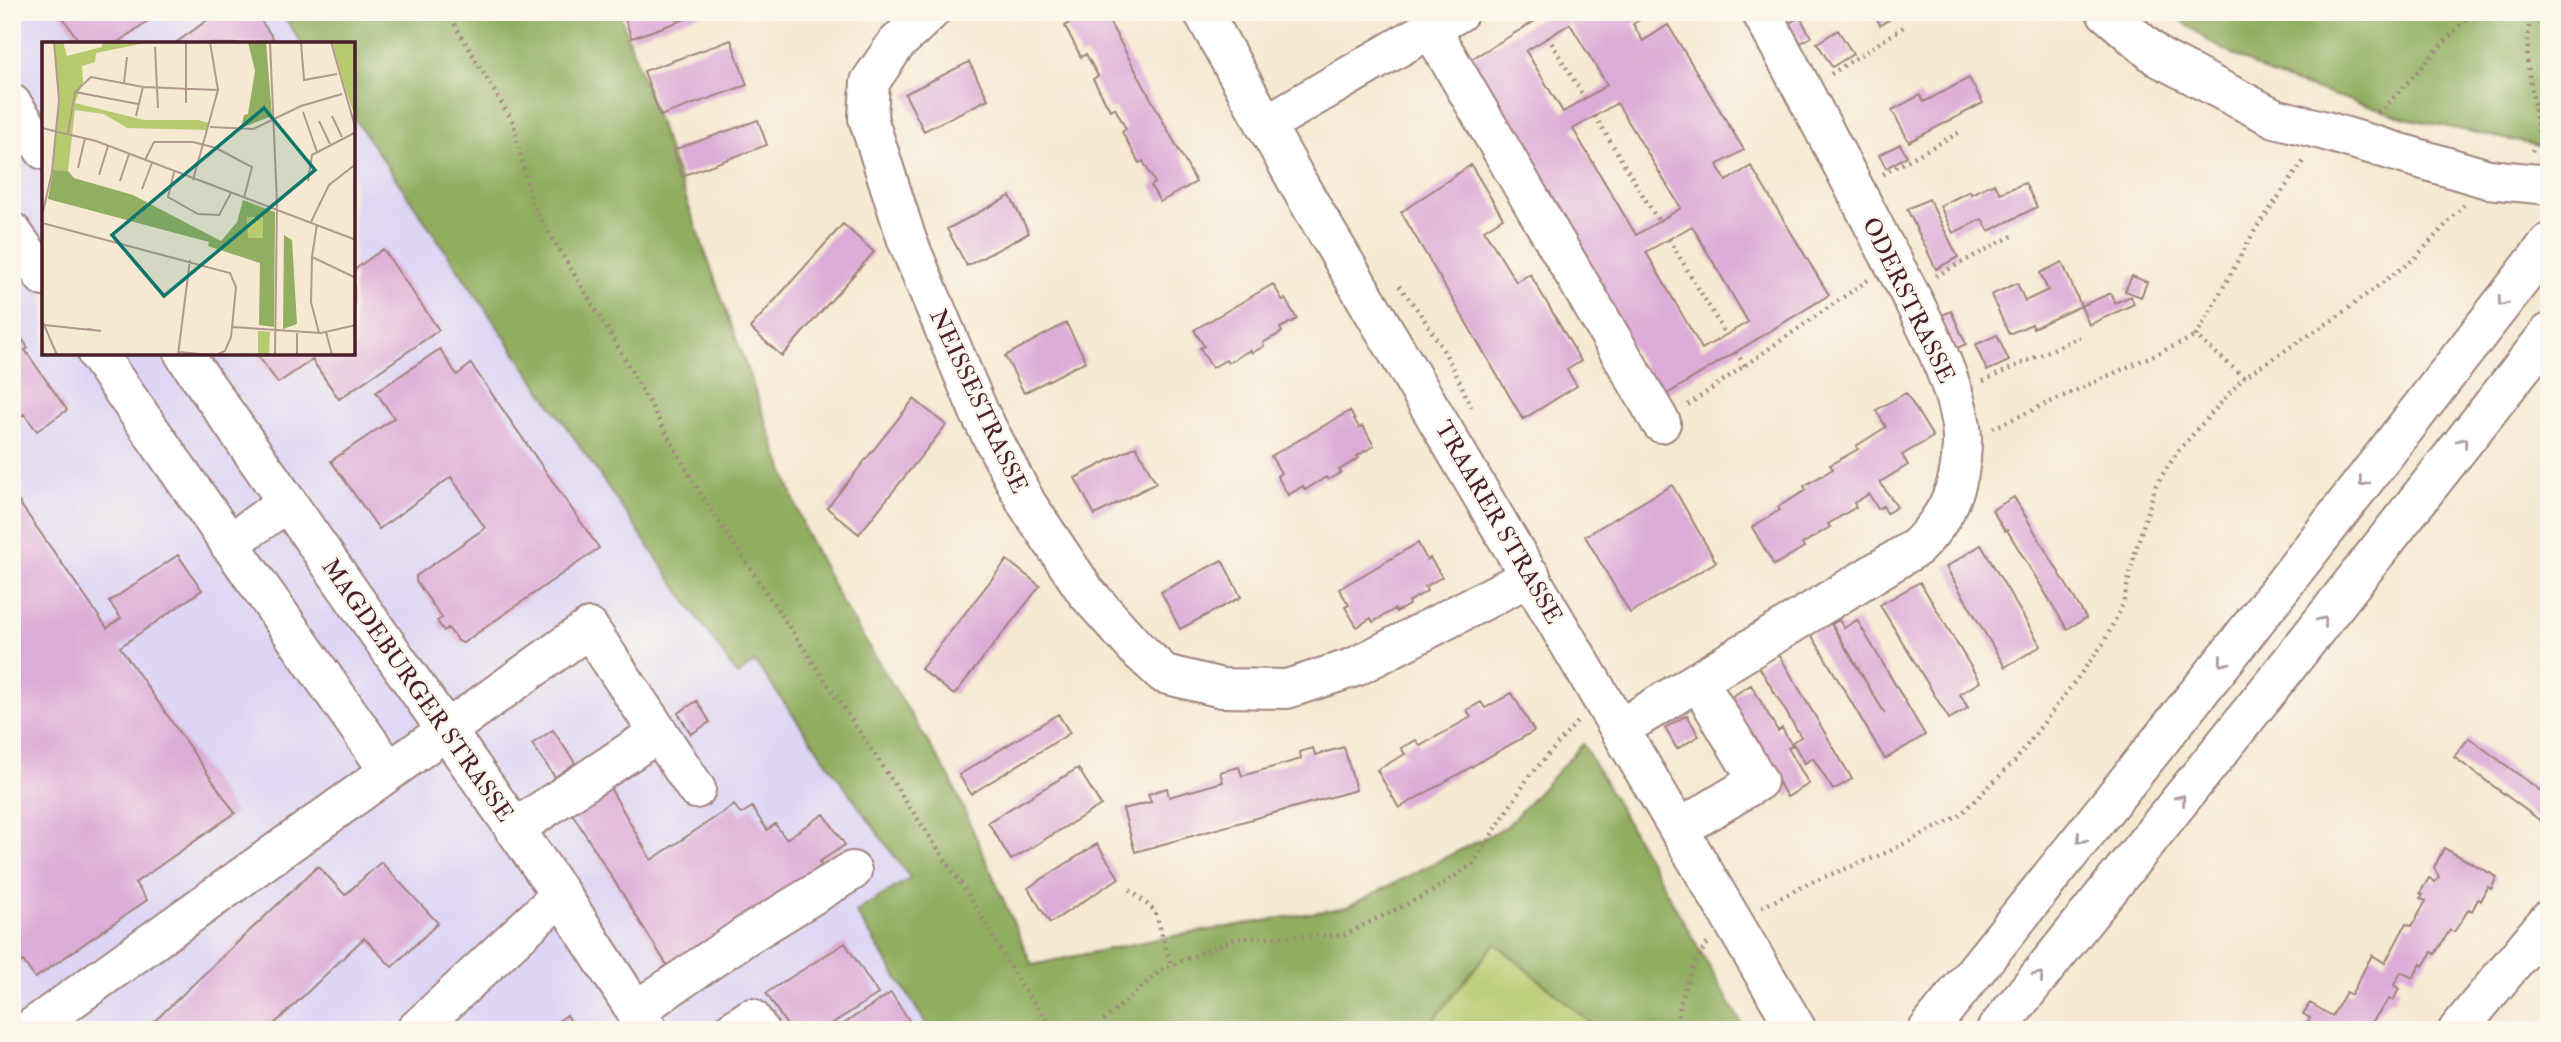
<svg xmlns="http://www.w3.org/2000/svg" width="2561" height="1042" font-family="'IM FELL Double Pica',serif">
<rect width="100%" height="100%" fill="#fbf7ec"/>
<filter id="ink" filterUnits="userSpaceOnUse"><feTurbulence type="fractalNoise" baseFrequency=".0143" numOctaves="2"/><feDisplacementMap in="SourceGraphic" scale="14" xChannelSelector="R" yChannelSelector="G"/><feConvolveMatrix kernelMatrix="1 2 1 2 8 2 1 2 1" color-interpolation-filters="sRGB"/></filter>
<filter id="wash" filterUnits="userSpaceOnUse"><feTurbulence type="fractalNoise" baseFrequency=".00686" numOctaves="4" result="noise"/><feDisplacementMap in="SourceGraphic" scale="28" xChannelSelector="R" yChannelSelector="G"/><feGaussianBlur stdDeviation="1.57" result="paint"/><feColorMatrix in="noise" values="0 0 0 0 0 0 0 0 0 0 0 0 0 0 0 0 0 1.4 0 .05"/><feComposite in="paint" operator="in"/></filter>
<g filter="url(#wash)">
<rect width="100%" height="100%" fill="#f5e9d1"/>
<path fill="#ded5f5" d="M12,12h272l21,32h-261v310h310v-240l383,561 17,-13 156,217 -53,33 73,118h-918z"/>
<path fill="#b7ca6e" stroke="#80744c" stroke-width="2" d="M1495,943l104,87h-174z"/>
<path fill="#91ae61" stroke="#6e6646" stroke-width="2" d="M281,12h338l187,521 36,70 108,175 82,187 130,-27 185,-31 159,-80 77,-83 162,286h-146l-104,-87 -70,87h-495l-74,-118 54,-34 -155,-216 -18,13 -383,-557v-74h-52z
M2170,12h379v136l-144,-30 -131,-42 -64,-34z"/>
<g id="blocks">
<path fill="#ddabd7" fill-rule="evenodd" d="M59,12h102l-46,32h-34z
M219,12h36l22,32h-103z
M622,12h81v1l-71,25z
M1063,12h41l92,170 -36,20 -9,-16 4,-3 -12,-22 -4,2 -17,-31 4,-3 -11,-21 -5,2 -17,-31 5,-3 -12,-22 -5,3 -16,-31 4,-3z
M1550,12h102l-19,12 10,17 25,-16 76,125 -27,15 9,16 25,-15 78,129 -167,102 -199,-333zM1570,24l37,61 -44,27 -37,-61zM1617,103l64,105 -45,27 -63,-106zM1692,226l56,96 -46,27 -56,-97z
M1873,12h29l-22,13z
M1800,17l11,20 -10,6 -12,-20z
M1838,30l15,24 -21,13 -15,-24z
M731,40l16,45 -87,31 -16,-45z
M969,62l19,37 -64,32 -19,-37z
M1969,78l14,25 -74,39 -17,-32 28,-15 4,7z
M758,120l9,25 -85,31 -9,-26z
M1900,144l7,12 -21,12 -7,-13z
M1471,165l32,53 -19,12 32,52 14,-8 51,87 -14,9 10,16 -54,33 -122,-207z
M1994,183l6,10 25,-10 12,24 -48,24 -7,-12 -29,14 -13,-27 30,-15 1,3z
M1010,196l19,37 -62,33 -20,-37z
M1929,199l29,58 -22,12 -29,-60z
M843,224l31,28 -92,104 -32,-28z
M383,249l56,81 -100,69 -27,-39 -34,23 -21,-29h97v-84z
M2062,262l19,44 -48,22 -1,-4 -23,10 -18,-39 26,-12 8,18 21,-10 2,-1 -8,-17z
M2132,276l15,6 -6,15 -16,-6z
M1273,284l10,17 2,-2 12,20 -17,9 2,4 -19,11 1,3 -12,7 -2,-3 -22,13 -2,-3 -14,8 -12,-20 4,-2 -10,-16z
M2111,293l4,10 16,-7 3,8 -45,21 -8,-19z
M1951,311l15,33 -11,5 -15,-33z
M1066,323l20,38 -62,32 -19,-37z
M12,333l7,10 4,-3 5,8 -3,2 42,60 -30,21 -13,-17 -12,8z
M1997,335l12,26 -22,10 -12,-26z
M440,349l17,26 14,-11 128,184 -136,95 -5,-2 -10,-13 -4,3 -7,-10 5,-3 -26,-37v-5l69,-48 -34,-51 -72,52 -48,-68 63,-43 -18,-26z
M1906,393l27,44 -31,18 6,10 -28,17 17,25 -10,6 -4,-7 -5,3 -9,-15 -15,9 2,4 -28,17 2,3 -28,17 2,3 -30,18 -22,-38 28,-17 -2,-3 28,-17 -2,-4 29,-17 -3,-4 28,-16 -2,-3 30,-19 -10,-17z
M914,399l32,26 -87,109 -32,-26z
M1350,411l9,17 4,-2 11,20 -17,10 2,2 -20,12 2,2 -13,8 -2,-3 -21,13 -2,-4 -15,9 -11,-19 4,-3 -10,-17z
M1136,446l20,37 -61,32 -20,-37z
M1672,485l44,77 -86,51 -45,-77z
M12,492l95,136 14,-10 -12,-16 69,-47 24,35 -82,57 115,166 -100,70 12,17 -112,78 -12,-17 -11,6z
M2014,497l72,121 -19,11 -60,-99 -2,1 -13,-21z
M1418,543l9,17 3,-2 12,19 -17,10 2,4 -19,11 1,3 -13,7 -1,-3 -22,13 -2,-4 -14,9 -12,-20 4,-2 -10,-16z
M1981,545l60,101 -36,21 -59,-100z
M1007,560l33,26 -86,109 -33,-26z
M1222,560l19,37 -61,32 -19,-37z
M1920,582l60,100 -20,12 8,14 -19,11 -69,-114z
M1839,620l5,8 13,-8 68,115 -40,24 -74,-125 19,-12 55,92 -53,-90z
M1778,653l74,126 -19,11 -20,-32 -8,5 -13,-21 9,-5 -43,-72z
M1751,685l27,46 4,-3 10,18 -4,2 21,36 -22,13 -56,-100z
M1512,693l22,38 -135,77 -22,-38 28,-16 -4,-6 15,-8 4,6 51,-29 -4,-7 14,-8 4,6z
M697,701l13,21 -19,12 -13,-21z
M1058,714l12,19 -99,61 -12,-19z
M1687,715l12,21 -22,13 -12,-21z
M553,730l22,33 -20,14 -23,-33z
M2469,738l80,59v30l-95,-70z
M1344,747l12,43 -221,62 -12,-43 28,-7 -3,-8 19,-6 2,9 54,-15 -3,-10 19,-5 3,9 59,-17 -1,-7 13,-4 2,7z
M1078,768l23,37 -90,55 -23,-38z
M608,784l43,76 83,-55 7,9 11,-7 15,23 8,-6 11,15 38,-25 21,31 -26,17 6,10 -153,101 -102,-163z
M1097,844l22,34 -69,45 -22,-35z
M2444,848l53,29 -6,12 -3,-2 -7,14 -3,-2 -6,12 -3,-2 -15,23 -4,-2 -15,24 -3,-2 -9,14 -2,-2 -8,14 -12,-6 -7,13 5,4 -6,12 -4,-2 -23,31h-62l6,-12 -7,-4 7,-11 22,13 14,-24 5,3 21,-40 13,8 21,-39 6,2 14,-25 -6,-3 3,-3 -3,-2 9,-15 6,4 4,-5 -5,-9z
M381,862l57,61 -46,44 -28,-29 -96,92h-123l173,-164 27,29z
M845,943l33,51 -56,36h-32l-24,-37z
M891,993l23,35 -3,2h-77z
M567,1015l9,15h-31z"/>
</g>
</g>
<g filter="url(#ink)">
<use href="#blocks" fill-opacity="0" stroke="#a0847e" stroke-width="2"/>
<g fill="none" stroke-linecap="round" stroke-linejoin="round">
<defs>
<path id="minor" d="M930,12l-34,32 -26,38 -2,36 39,122 72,172 48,92 59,88 50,56 28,26 58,14 65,1 68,-22 176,-91
M1203,12l100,180 494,838
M2106,12l52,45 117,61 51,13 162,48 61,6
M1431,29l230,394
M12,104l32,46
M1265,125l194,-113
M12,232l32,45
M97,354l292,417
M184,354l377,541 87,135
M229,544l58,-42
M1621,728l296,-181c30,-30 44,-60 45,-103 2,-57 -55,-155 -82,-206 -39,-76 -78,-151 -119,-226
M514,829l144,-96
M1679,829l79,-48 -49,-82
M635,1011l109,-74 108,-66
M29,1030l560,-402 107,161
M416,1030l145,-135
M733,1030l18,-12 8,12
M2458,1030l91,-111"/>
<path id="highway" d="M1928,1030l303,-378 318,-409
M1996,1030l278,-347 275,-350"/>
</defs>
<use href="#minor" stroke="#a0847e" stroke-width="42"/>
<use href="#highway" stroke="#a0847e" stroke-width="42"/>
<path stroke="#a0847e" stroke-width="4.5" stroke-dasharray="2 5" stroke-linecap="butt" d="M447,12l66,110 19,82 87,145 82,146 269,402 51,89 34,44
M1536,12l2,8
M2530,12l-3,46 12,80 -7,13
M1548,37l37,62
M1831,74l76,-49
M2377,111l6,-2 89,-97
M1595,116l64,106
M1883,174l79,-43
M1669,239l57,96
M1936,276l80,-42
M1399,286c30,36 54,78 72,121
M1736,352l9,14
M2244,377l-48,-41 59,-106 51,-72
M1983,381l97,-44
M1688,405l180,-125
M1993,428l203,-92
M1130,890l25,21 16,54
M1762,907l52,-26 74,-29 71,-36 56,-55 88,-117 20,-40 13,-55 20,-64 22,-34 66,-74 90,-58 81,-61 49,-53
M1093,1030l68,-60 75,-32 108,-3 87,-43 42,-28 57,-89 47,-53
M1676,1030c4,-33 12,-61 32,-87"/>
<use href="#minor" stroke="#fff" stroke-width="38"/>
<use href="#highway" stroke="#fff" stroke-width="38"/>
</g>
<defs><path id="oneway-chevron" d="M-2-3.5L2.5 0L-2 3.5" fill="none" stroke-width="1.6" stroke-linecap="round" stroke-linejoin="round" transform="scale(1.75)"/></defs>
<g stroke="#ae9aa0">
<use href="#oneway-chevron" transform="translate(2502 302) rotate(128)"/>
<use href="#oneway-chevron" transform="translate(2463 442) rotate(-52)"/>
<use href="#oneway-chevron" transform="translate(2363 482) rotate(128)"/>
<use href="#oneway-chevron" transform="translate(2323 621) rotate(-52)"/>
<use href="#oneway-chevron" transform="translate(2223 662) rotate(129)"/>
<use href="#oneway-chevron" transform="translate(2181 799) rotate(-51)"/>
<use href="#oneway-chevron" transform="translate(2081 839) rotate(129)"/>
<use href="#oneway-chevron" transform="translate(2039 976) rotate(-51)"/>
</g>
</g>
<g text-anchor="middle" stroke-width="5" stroke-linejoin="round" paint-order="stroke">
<g font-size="24" fill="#4a1f2b" stroke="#fbf7ec">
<text transform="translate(1909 300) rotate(64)" y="8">ODERSTRASSE</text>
<text transform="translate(979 401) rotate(65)" y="8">NEISSESTRASSE</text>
<text transform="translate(1499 522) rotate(60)" y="8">TRAARER STRASSE</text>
<text transform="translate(418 690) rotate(55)" y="8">MAGDEBURGER STRASSE</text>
</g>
</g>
<g transform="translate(42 42)">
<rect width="313" height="313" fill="#f5e9d1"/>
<path d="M12,0h9l4,14 35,-9v-4l48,-1 -54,11 -1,9 -13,4 1,16 -8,21 69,17h54l11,3 -2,7 -80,-2 -23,-14 -29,-4 -7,61 -15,-1 6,-72zM290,0h23v74l-8,-22zM205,175h16v22h-15zM216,289l12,1 -1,23h-11z" fill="#b7ca6e"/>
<path d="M206,0h18l6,74 -31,12 3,-13 4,-1 7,-43zM11,128l15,1 6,7 59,17 88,46 16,-19 6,-22 32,12 -1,115 -15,-2 1,-62 -52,-17 1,-4 -161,-43zM205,175h16v21h-15zM242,193l8,5 5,84 -14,5z" fill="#91ae61" fill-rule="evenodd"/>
<path fill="none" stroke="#b1988f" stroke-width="2" d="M144,0v61M228,0l7,161 -2,152M259,0l3,38 33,-6M289,0l25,88M113,5l3,61M82,41l3,-26M33,50l63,12M261,70l14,40M94,74l7,-29M290,74l10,21M277,79l11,23M168,85l43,2 48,-23 41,-12M0,86l54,13 260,99M26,91l7,-41 16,-15 52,10 75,3M103,118l9,-18h39l23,6 36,19 -8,31M36,126l7,-30M132,130l-6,25 30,17 21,1 12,-22M57,133l9,-29M151,138l25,-90 -8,-48M78,139l9,-27M266,139l4,-26 44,-23M100,147l10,-26M0,174l10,-44 7,-72 -5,-58M269,180l18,-37 27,-21M0,181l188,50 6,14 -5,50 -6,14 -9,4M275,182l-5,33 44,21M270,215l-1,45 8,31M0,278l15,35M2,283l57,6 -14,-2M190,285l89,6 35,-8M284,290l6,23M255,291v22M137,310l31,3M136,313l12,-95"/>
<path fill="#0f766e" fill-opacity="0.15" stroke="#0f766e" stroke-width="3.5" d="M222,66l51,62 -151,126 -52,-61z"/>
<rect width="313" height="313" fill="none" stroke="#4a1f2b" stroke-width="3.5"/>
</g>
<rect width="2561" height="1042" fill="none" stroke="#fbf7ec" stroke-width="42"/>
</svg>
